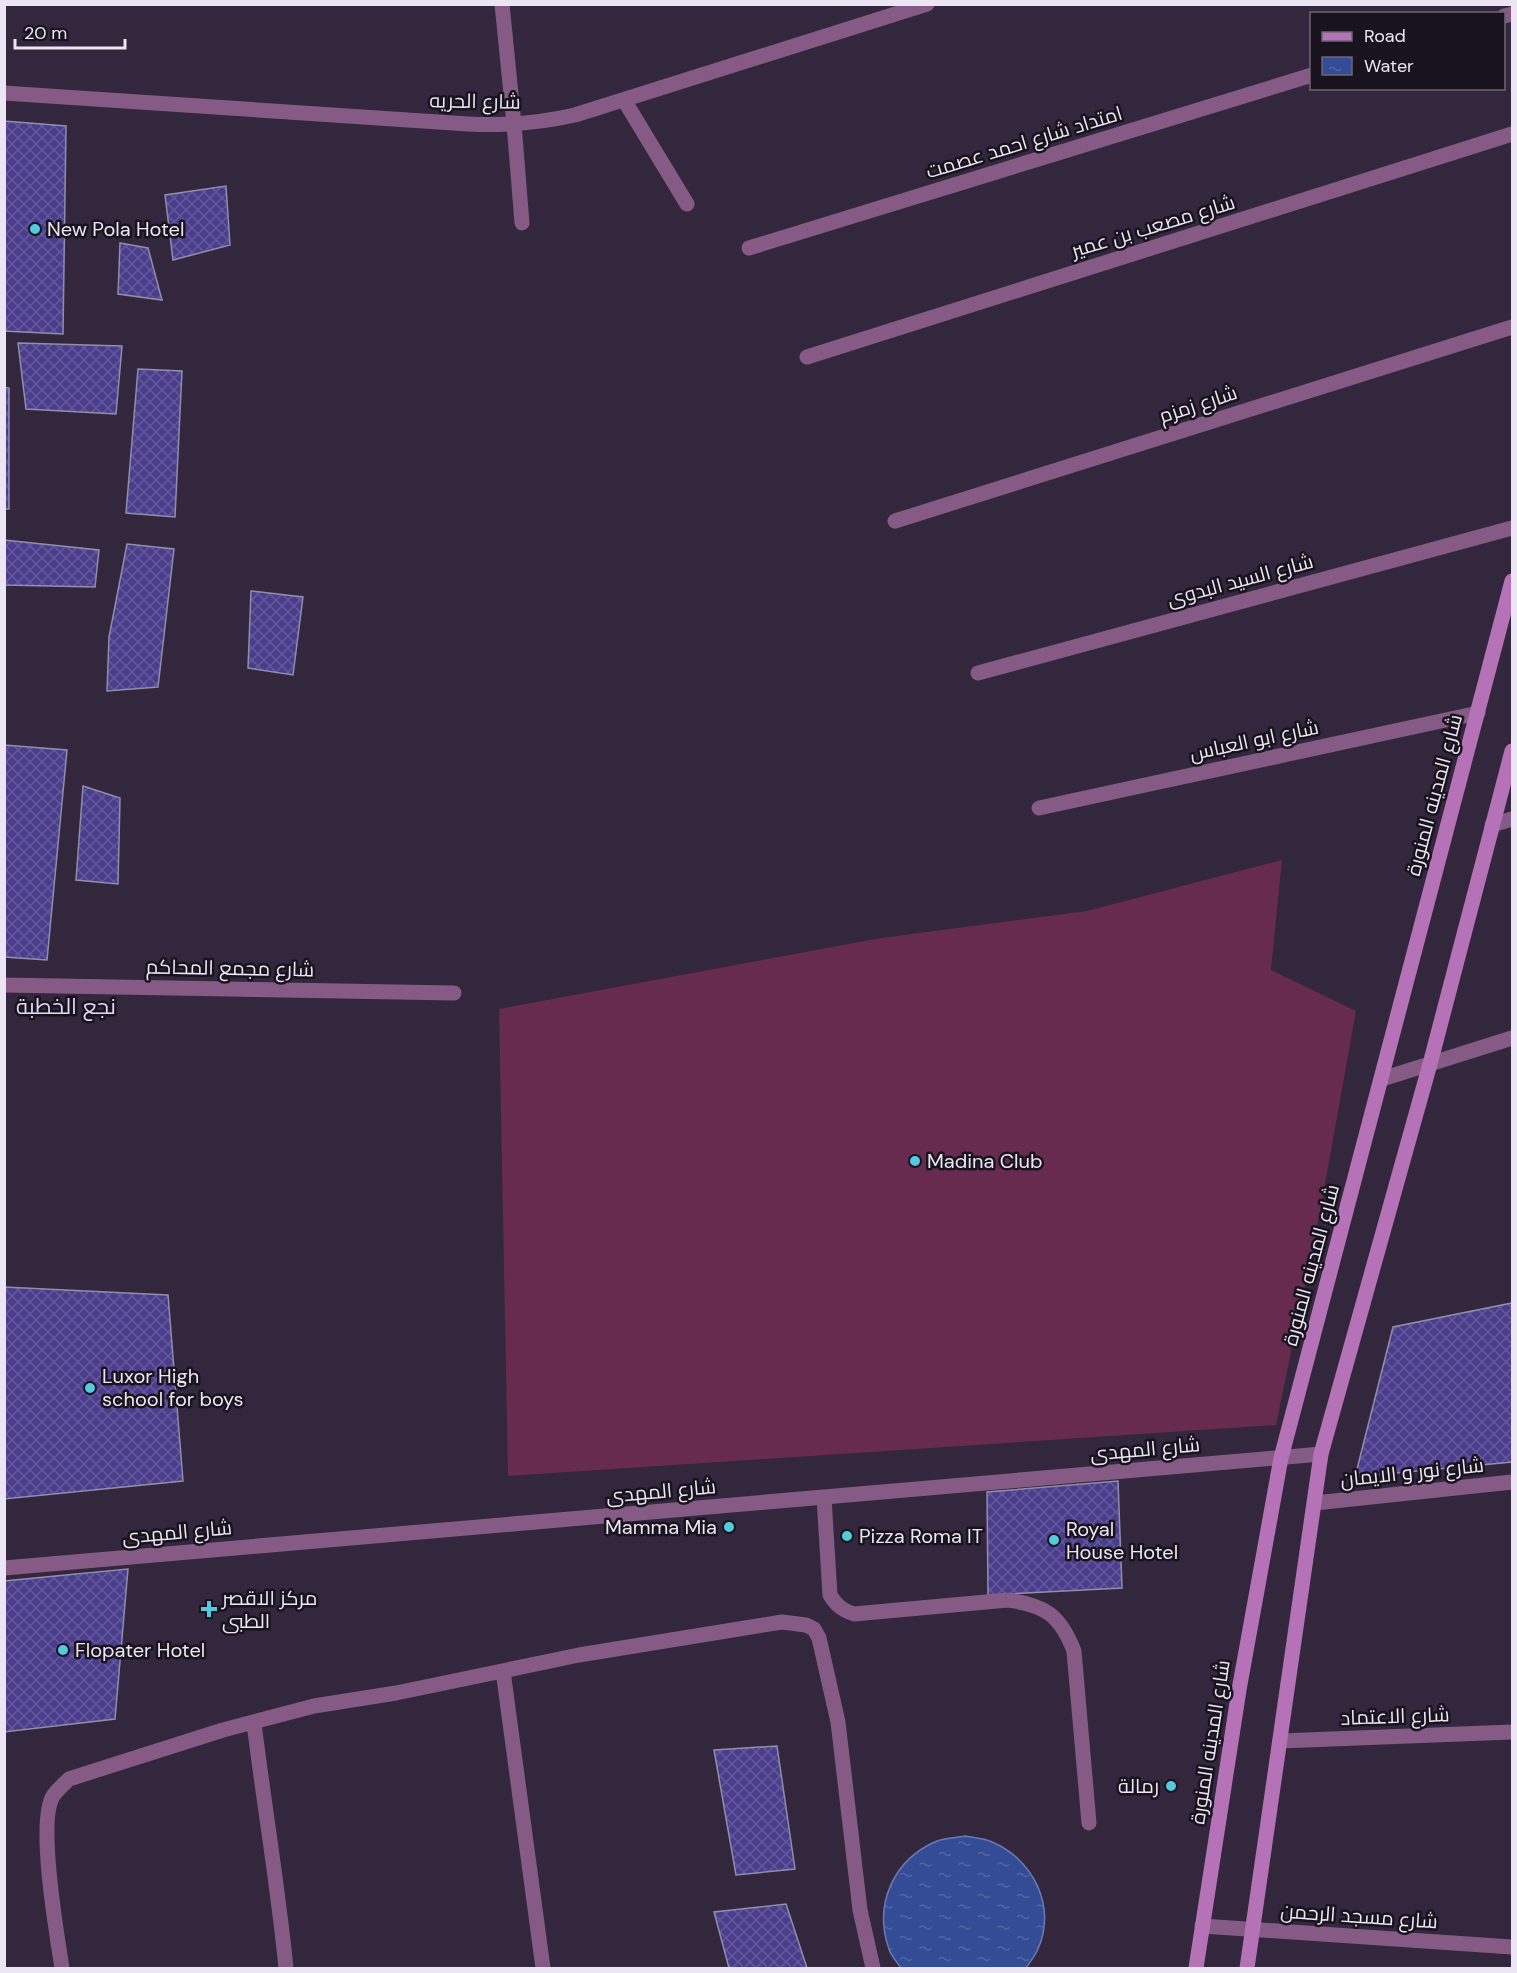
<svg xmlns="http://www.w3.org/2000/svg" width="1517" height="1973" font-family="'DM Sans',Cairo,sans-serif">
<defs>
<pattern id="water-ripples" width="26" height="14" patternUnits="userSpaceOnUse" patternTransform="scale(1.5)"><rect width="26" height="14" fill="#344c96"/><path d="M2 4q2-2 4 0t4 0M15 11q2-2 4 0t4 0" fill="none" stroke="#5266a5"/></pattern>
<pattern id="building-cross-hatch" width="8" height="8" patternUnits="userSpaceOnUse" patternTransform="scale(1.5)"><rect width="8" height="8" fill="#4a3d8b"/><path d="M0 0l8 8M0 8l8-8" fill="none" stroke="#64599c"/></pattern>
</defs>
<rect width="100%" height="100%" fill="#32273d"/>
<path fill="#662b4e" d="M1282,860l-11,110 85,41 -36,201 -44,213 -768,51 -9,-467 382,-71 206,-27z"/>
<path fill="url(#water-ripples)" stroke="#6b7ab2" stroke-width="1.5" d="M965,1836c9,2 19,2 27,6 41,17 65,65 46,107 -3,7 -8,13 -12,19h-125c-4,-6 -10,-12 -12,-19 -16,-45 5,-90 48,-108 8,-3 19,-3 28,-5z"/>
<path fill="url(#building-cross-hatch)" stroke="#908eaa" stroke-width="1.5" d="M4,121l62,5 -3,208 -59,-3z
M226,186l4,59 -57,15 -8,-65z
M120,243l28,5 14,52 -44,-6z
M18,343l104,3 -6,68 -90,-5z
M138,369l44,2 -7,146 -49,-4z
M4,387l5,1v121h-5z
M4,540l95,10 -4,37 -91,-2z
M127,544l47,5 -16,138 -51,4 2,-54z
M251,591l52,6 -10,78 -45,-7z
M4,745l63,5 -20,210 -43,-3z
M83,786l37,12 -2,86 -42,-4z
M4,1287l164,8 15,186 -179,18z
M1512,1303v159l-157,15 38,-150z
M1118,1481l4,107 -134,7 -1,-103z
M128,1569l-13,150 -111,13v-151z
M777,1746l18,123 -59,6 -22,-125z
M786,1904l21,64h-78l-15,-56z"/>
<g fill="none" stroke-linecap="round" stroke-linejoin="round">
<path stroke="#855a85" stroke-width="15" d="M503,1671l40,297
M254,1723c10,82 24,163 32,245
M62,1968c-5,-33 -25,-146 -9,-172 4,-6 11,-12 16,-17l154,-49 91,-24 82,-13 183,-38 203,-33 24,3 8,4 5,9 19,84 22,188 13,58"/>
<path stroke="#855a85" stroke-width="15" d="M502,4l12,120 8,99
M1504,16l8,-2
M4,93l464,31c37,2 71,-1 107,-9l352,-111
M624,100l63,104
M749,248l563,-173
M807,357l705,-223
M895,521l617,-194
M978,673l534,-145
M1039,808l439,-95
M1492,825l20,-6
M4,985l450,8
M1382,1079l130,-41
M824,1498l6,97c6,10 12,15 24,19l154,-14c37,5 52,15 66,51l15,172
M1315,1503l197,-21
M1280,1741l232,-9
M1202,1926l310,21"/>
<path stroke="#855a85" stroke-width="15" d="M4,1568l1317,-114"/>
<path stroke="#b672b7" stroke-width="15" d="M1196,1968l43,-278 42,-232 231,-877
M1247,1968l74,-514 109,-390 82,-313"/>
</g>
<g fill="#53cbdc" stroke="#18131d" stroke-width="2">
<circle cx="35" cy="229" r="6"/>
<circle cx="915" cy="1161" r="6"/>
<circle cx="90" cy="1388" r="6"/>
<circle cx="729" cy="1527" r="6"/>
<circle cx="847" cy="1536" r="6"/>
<circle cx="1054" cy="1540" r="6"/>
<path d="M206 1600h6v6h6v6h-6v6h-6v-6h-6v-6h6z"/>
<circle cx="63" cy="1650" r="6"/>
<circle cx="1171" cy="1786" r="6"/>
</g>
<g text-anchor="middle" stroke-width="5" stroke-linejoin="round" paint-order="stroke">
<g font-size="20" fill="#ece5f4" stroke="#18131d">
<text transform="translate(475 101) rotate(1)" y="7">شارع الحريه</text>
<text transform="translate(1024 142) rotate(-17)" y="7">امتداد شارع احمد عصمت</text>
<text transform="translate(1153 226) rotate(-17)" y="7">شارع مصعب بن عمير</text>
<text transform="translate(1198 404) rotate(-18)" y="7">شارع زمزم</text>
<text transform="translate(1240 580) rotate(-15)" y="7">شارع السيد البدوى</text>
<text transform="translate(1254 740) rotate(-12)" y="7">شارع ابو العباس</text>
<text transform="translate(1434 795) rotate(-75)" y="7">شارع المدينه المنورة</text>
<text transform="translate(230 968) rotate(1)" y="7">شارع مجمع المحاكم</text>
<text transform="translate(1311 1265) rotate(-75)" y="7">شارع المدينه المنورة</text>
<text transform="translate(1145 1449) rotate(-5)" y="7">شارع المهدى</text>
<text transform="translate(1412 1472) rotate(-6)" y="7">شارع نور و الايمان</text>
<text transform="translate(661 1491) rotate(-5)" y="7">شارع المهدى</text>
<text transform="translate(177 1532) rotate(-5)" y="7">شارع المهدى</text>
<text transform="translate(1395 1716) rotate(-2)" y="7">شارع الاعتماد</text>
<text transform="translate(1210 1742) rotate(-81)" y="7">شارع المدينه المنورة</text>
<text transform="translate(1359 1916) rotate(4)" y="7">شارع مسجد الرحمن</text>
</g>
<g font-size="20" fill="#ece5f4" stroke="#18131d" text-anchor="start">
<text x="47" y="236">New Pola Hotel</text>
<text x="927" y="1168">Madina Club</text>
<text x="102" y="1383">Luxor High<tspan x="102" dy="23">school for boys</tspan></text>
<text x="717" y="1534" text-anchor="end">Mamma Mia</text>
<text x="1066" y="1536">Royal<tspan x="1066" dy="23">House Hotel</tspan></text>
<text x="859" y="1543">Pizza Roma IT</text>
<text x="222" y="1605">مركز الاقصر<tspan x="222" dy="23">الطبى</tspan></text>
<text x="75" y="1657">Flopater Hotel</text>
<text x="1159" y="1793" text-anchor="end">رمالة</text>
</g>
<g font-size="22" fill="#e4d6f3" stroke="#18131d">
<text x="66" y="1014">نجع الخطبة</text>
</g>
</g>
<rect width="1517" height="1973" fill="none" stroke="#ece5f4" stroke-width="12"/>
<rect x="1310" y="12" width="195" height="78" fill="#18131d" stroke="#6d6773" stroke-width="1.5"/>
<rect x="1322" y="32" width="30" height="9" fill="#b672b7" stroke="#6d6773" stroke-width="1.5"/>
<text x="1364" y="42" font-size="18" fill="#ece5f4">Road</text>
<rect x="1322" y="57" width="30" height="18" fill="url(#water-ripples)" stroke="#6d6773" stroke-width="1.5"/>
<text x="1364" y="72" font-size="18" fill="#ece5f4">Water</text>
<path d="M15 39v9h110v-9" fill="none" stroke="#ece5f4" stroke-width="3"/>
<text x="24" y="39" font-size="18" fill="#ece5f4" stroke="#18131d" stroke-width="4.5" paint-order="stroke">20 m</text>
</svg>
